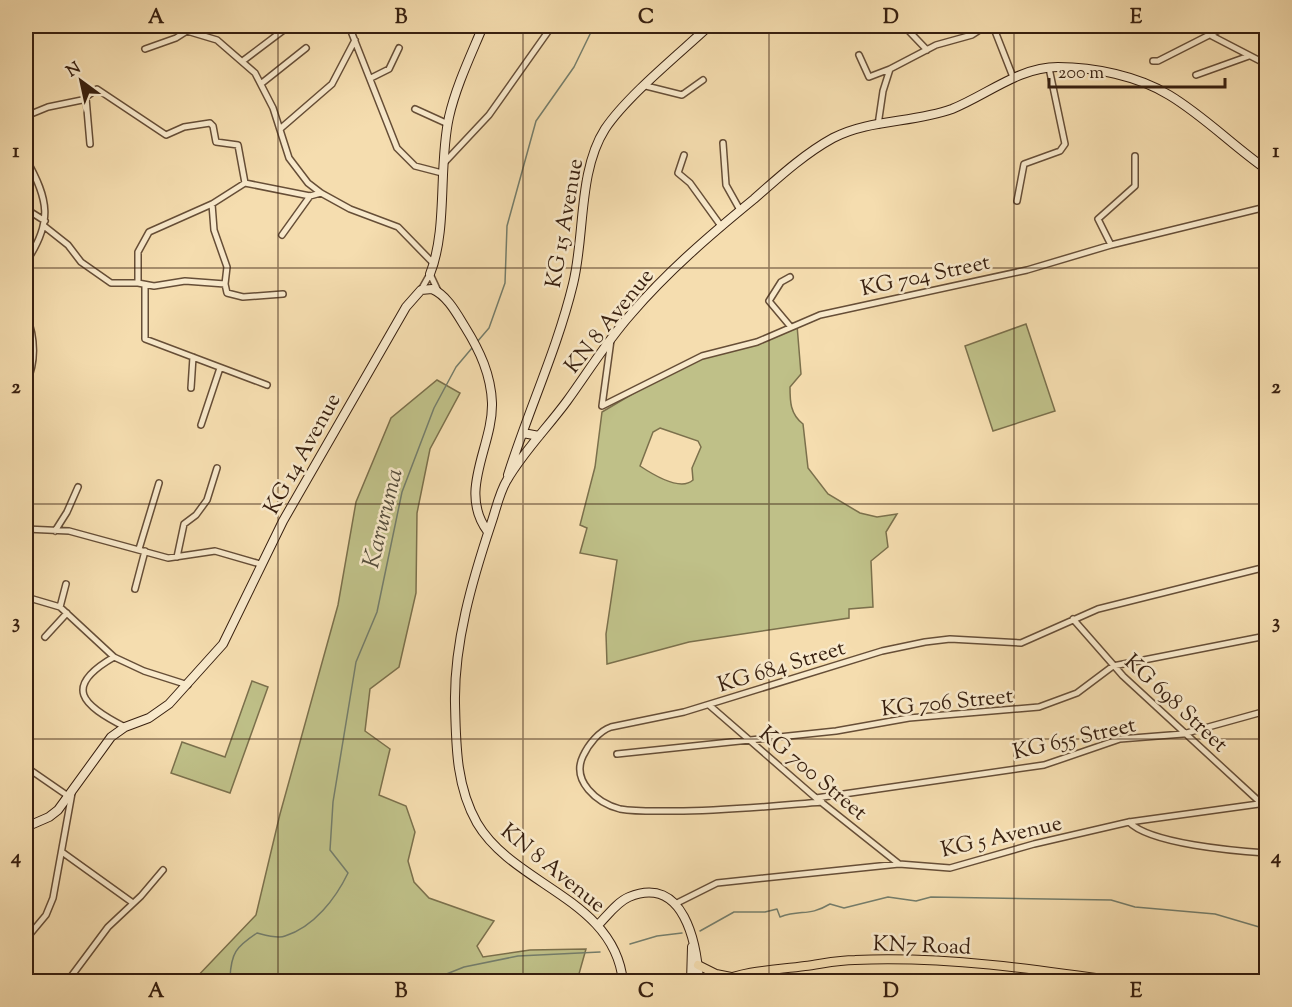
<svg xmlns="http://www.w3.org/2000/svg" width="1292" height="1007" font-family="'Sorts Mill Goudy',serif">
<rect width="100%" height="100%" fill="#f5ddaf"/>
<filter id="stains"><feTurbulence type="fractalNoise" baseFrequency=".00333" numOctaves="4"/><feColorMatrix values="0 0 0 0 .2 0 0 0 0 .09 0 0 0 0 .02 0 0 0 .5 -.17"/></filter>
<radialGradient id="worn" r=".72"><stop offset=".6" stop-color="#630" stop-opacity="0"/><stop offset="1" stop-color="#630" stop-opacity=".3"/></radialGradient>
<path fill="#bfc088" stroke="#7b704c" stroke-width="1.5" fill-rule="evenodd" d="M1026,324l29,87 -62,20 -28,-85z
M797,325l4,49 -11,13c0,14 0,27 13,37l5,44 20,26 32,19 17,4 20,-3 -11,18 2,15 -17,14 2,46 -24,2v9l-160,24 -82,22 -1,-30 11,-74 -37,-7 7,-25 -7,-3 15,-58 7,-55 91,-54 54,-16h13zM660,428l38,13 3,6 -9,21 1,12c-13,12 -41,-6 -53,-14l13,-34z
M437,380l23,13 -30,56 -13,64 -1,80 -17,74 -29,22 -5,42 25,18 -11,46 27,11 9,26 -7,29 6,21 15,16 65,23 -17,25 6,11 47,-7 56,-1 -9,32h-384l63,-66 24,-101 58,-209 18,-103 35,-84z
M252,681l16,6 -38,106 -59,-20 11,-31 43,15z"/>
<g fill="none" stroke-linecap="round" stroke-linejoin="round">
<path stroke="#747d6b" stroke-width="1.5" d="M477,342l12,-14 16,-45 2,-57 29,-105 38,-54 20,-41
M700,931l34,-19h31l12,-3 3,8c22,-8 28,0 50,-13l14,4 44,-11 28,4 15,-4 180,3 24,7 80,7 51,15
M630,944l27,-8 25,-3
M230,978c1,-25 6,-31 27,-45 8,2 21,6 28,3 29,-9 51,-38 63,-63l-18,-23 3,-48 23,-140 21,-50 25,-120 32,-84 22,-41 16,-19
M227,982l3,-4 69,-2 27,6
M388,982l29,-5 17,2 30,-12 54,-11 82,-4"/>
<defs>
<path id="street" d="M188,26l-1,5 30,9 38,33 18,35 16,50 19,25 13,10 29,16 48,18 36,37
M349,26l48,122 18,18 27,7
M904,26l23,24
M993,26l20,51
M1212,36l54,28
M145,49l31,-11 11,-7
M859,55l10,22 21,-8
M244,60l45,-34
M1153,61h5l69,-35
M1196,75l53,-19
M371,78l18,-9 10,-21
M262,83l44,-35
M646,86l36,9 21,-15
M86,98l4,46
M415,109l33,15
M26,116l22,-9 34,-7 15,-11 69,46 18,-8 26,-4 3,3 3,16 22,3 7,38
M878,125l5,-34 7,-22 46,-24 36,-10 14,-9
M280,129l52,-45 23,-44
M723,143l3,42 14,25
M684,155l-6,18 12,10 31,43
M26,159c23,41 27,63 0,103
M444,163l45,-48 63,-89
M1017,201l7,-37 36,-13 5,-7 -16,-76
M212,204l2,26 13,37 -2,17
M26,209l19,12
M44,226l24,19 13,17 30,21h27l16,3 31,-5 40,3 2,9 16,4 40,-3
M282,235l28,-39
M1111,245l-13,-26 37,-33v-30
M430,274l8,17
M790,277l-9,5 -12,19 21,25
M138,283v-31l11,-20 63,-28 33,-21 65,13 11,-3
M145,285v54l122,46
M421,290l9,-16
M26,314c9,23 11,46 0,70
M611,340l-9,66 100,-50 55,-14 63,-27 207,-45 84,-25 155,-38
M191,388l2,-31
M201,425l19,-57
M26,529l43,2 99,27 47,-7 45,13
M55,531l12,-19 11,-25
M139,549l20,-66
M177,557l7,-33 12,-9 11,-15 10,-32
M135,589l10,-38
M26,597l34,10 54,50 30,14 44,14
M60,607l6,-23
M1073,619l50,57 139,128
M45,637l22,-24
M114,657c-52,30 -32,48 11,70
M709,705l107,93 83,66
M617,754l219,-23 73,-13 130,-11 38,-14 36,-27 153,-30
M26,767l42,29
M816,798l228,-33 76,-26 63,-5 83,-23
M822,802c-49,4 -98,9 -147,9 -18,0 -37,1 -55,-2 -23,-6 -49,-28 -37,-53 5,-11 16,-25 28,-29l73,-15 198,-61 43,-9 25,-3 71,4 77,-34 168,-42
M1129,822c21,22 107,29 137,31
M62,852l71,51
M675,904l42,-21 182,-19 51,4 84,-24 95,-22 137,-19
M26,939l20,-24 7,-17 19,-105
M67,982l41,-55 33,-31 22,-26"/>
<path id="secondary" d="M430,274c18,-45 8,-108 19,-157 7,-31 22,-62 34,-91
M523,433l16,3
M508,475c20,-64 49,-125 65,-191 12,-48 5,-113 32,-155 22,-33 74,-75 104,-103
M26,827l23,-10 9,-7 53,-73 14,-10 24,-9 20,-14 54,-60 60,-123 123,-214 15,-17 11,-1c15,6 25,25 33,38 15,24 26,48 27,76 1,44 -35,88 -4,129
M598,925c9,-9 19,-23 31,-28 55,-23 68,47 70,85
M623,982c-8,-83 -109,-96 -146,-159 -21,-37 -21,-78 -22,-120 -1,-60 17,-122 36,-179 5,-14 8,-31 16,-44 16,-28 41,-53 60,-79 21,-29 40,-60 64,-87 37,-43 79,-79 123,-115 25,-22 50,-45 79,-61 36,-19 81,-15 119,-29 35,-14 67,-42 106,-42 36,0 80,9 111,28 35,21 64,51 97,74
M691,982l1,-35"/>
<path id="primary" d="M698,965l18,9 15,3
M689,982l2,-5
M720,982c26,-12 57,-12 85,-16 16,-2 33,-6 50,-6 89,-4 180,9 269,22"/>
</defs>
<use href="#street" stroke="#664e37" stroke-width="8"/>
<use href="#secondary" stroke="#371f0f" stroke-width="10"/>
<use href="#primary" stroke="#371f0f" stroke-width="10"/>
<use href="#street" stroke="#f8e9cb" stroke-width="5"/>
<use href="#secondary" stroke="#f8e9cb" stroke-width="8"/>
<use href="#primary" stroke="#f5ddaf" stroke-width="8"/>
</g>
<path fill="none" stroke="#371f0f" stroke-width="1.5" stroke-opacity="0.55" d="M278,26v956M523,26v956M769,26v956M1014,26v956M26,268h1240M26,504h1240M26,739h1240"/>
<g text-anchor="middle" stroke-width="5" stroke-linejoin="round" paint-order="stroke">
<g font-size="22" fill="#371f0f" stroke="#f8e9cb">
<text transform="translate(563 223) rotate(-80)" y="8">KG 15 Avenue</text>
<text transform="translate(925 274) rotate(-12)" y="8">KG 704 Street</text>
<text transform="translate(608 320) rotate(-51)" y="8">KN 8 Avenue</text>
<text transform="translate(301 453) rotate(-61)" y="8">KG 14 Avenue</text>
<text transform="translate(781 665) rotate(-17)" y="8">KG 684 Street</text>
<text transform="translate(947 701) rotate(-6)" y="8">KG 706 Street</text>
<text transform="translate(1177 702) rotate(43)" y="8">KG 698 Street</text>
<text transform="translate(1074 737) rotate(-13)" y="8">KG 655 Street</text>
<text transform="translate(814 772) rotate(40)" y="8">KG 700 Street</text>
<text transform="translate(1001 835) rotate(-13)" y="8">KG 5 Avenue</text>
<text transform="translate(554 867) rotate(39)" y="8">KN 8 Avenue</text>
<text transform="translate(922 944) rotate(2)" y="8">KN7 Road</text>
</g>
<g font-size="24" font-style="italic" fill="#564e3d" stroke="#f8e9cb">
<text transform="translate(382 518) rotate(-76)" y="8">Karuruma</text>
</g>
</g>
<rect width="1292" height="1007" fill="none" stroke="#f5ddaf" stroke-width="66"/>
<g transform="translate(81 81) rotate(327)" stroke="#f8e9cb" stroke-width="4.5" paint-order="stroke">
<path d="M0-4.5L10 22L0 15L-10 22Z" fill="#371f0f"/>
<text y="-9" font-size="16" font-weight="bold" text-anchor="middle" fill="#371f0f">N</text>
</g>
<path d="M1049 78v9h176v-9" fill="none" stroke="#371f0f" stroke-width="3"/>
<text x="1058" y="78" font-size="18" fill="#371f0f" stroke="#f8e9cb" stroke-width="4.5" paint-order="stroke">200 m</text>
<rect x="33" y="33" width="1226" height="941" fill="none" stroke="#371f0f" stroke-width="2"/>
<g font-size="20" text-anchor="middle" font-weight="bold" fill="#371f0f">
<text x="156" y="23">A</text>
<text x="401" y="23">B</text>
<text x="646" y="23">C</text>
<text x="891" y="23">D</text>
<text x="1136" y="23">E</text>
<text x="16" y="157">1</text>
<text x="1276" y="157">1</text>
<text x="16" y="393">2</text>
<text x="1276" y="393">2</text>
<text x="16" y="628">3</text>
<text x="1276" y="628">3</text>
<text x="16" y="863">4</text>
<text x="1276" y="863">4</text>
<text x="156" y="997">A</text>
<text x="401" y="997">B</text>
<text x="646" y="997">C</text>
<text x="891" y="997">D</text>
<text x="1136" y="997">E</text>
</g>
<rect width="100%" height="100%" filter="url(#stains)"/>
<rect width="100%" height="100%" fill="url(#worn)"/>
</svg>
